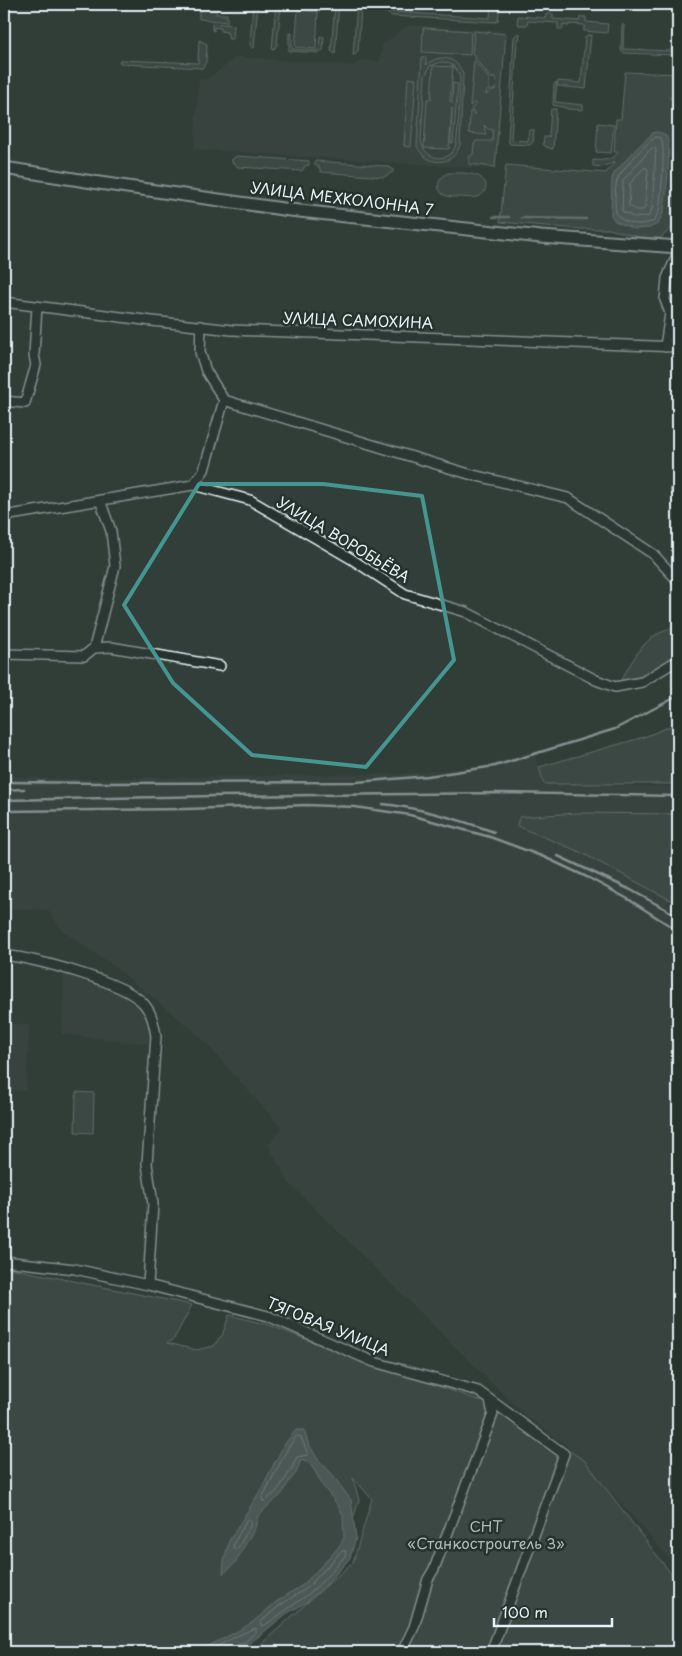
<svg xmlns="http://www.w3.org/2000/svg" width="682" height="1656" font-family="'Playpen Sans',sans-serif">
<rect width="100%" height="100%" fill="#323e39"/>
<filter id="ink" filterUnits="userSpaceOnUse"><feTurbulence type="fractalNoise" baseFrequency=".02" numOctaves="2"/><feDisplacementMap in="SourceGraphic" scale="10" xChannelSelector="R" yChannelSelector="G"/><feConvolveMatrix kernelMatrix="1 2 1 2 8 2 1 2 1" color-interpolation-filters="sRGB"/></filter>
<g filter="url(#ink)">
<path fill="#3f4b46" d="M409,25l97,6 -10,138 -302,-20 5,-69 9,-1 29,-22 115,9 11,-6 17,2 2,-17z
M534,751l10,33 134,3v27h-124l-34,3 -3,9 63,26 98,52v665l-46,-54 -67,-71 -41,-30 -235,-231 -21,-38 14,-17 -85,-95 -83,-67 -52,-36 -14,-20 -44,-2v-131l69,2 328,-5 81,-7z
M64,973l41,13 30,14 11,13 6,31 -90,-10z
M4,1024l25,1 -3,66 -22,-1z"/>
<path fill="#495651" stroke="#98a4a4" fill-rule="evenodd" d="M186,4h31l-1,10h11v8l-28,-3v-9l-13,-1z
M253,4h5l-4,44h-2l-2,-4z
M276,4h5l-4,41 -2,3 -3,1z
M335,4h4l-4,50 -4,-3z
M357,4l3,1 1,4 -3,42 -3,4h-2z
M386,4h7l-1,8 98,6 1,-14h9l-2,17 -3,1 -103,-6 -5,-3z
M523,4h68l31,2 -3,4z
M298,10l20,2 -2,37 -21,-2z
M546,14h7v5l26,2 1,-4h6v5l22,2 -1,9 -23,-2v-6l-15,-1v2l-6,-1v4h-5v-6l-30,-2 -1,4h-8l-2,-3 1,-6 27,2z
M678,21l-1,29 -3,5 -50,-2 -3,-2 1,-26h2l-1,24 48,2 1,-19h3l1,-10z
M212,23l22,2 -1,14h-4l-2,-7 -6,-1v-3l-7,-1v4l-2,-1z
M423,28l48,3 -1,24 -48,-3z
M474,31l32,3 -11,133 -26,-3v-7l4,-3 1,-10 2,-3h16l1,-11 -5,-1 -4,-4 2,10 -17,-2 1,-22 6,4 -5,-6 6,-5 -3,-1 -4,3 4,-45 15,18v10l-3,3v3l5,-5h4l1,-12h-5l-16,-19 1,-4h-4z
M289,33h3v16l27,2 1,-15 4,1 -1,13 -3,3 -31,-2z
M518,33l2,1 -1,6 -2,1 -6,99 17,1 1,-11h5l-1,12 -3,3 -20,-1 -2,-4 6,-103z
M587,35h4l-5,54 -29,-3 1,-5 23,2 4,-46z
M199,40l8,4 -1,18 -3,6 -80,-4 -4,-2 1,-2 78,3z
M422,57h4v8c13,-12 31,-8 37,9l-3,71c-7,22 -34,22 -43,1zM441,62c11,0 18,7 19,18 -1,19 -1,47 -4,64 -5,21 -33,17 -35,-4l4,-64 5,-10z
M433,66l20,1 -3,34 2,2 1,-20 5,1 -5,59h-2l1,-35 -3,41 -25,-1 3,-49h4z
M625,72l53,2v21h-6l-3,3 9,2v105l-2,20 -16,13 -21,-1 -30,-8h-29l-80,-7 6,-57 100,8 9,-11 -13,5 -9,-1v-6c10,1 19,0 26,-8h-5l2,-33h5z
M408,78l8,1 -5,68 -7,-1z
M557,82l-2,20 28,3v5l-16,-1v-1l-14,-3 1,-21z
M551,109h5l-3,40 -7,-2 -3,-3 1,-7h5z
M598,123l16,2 -3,28 -15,-1z
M237,156l72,5v4l-4,1 -3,5 -64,-4 -6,-5v-3z
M315,161l71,5 7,3v3l-9,5 -63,-5 -2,-5 -4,-2z
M448,173c12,0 32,-2 38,11 0,16 -15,14 -27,13 -5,0 -11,0 -15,-2 -10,-7 -5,-18 4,-22z
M678,623v37l-49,24 -9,-3c10,-15 19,-35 34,-45 9,-6 16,-5 24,-13z
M678,723v61h-134l-5,-17 105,-30z
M576,813l102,1v90l-98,-52 -63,-26 2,-9z
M76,1092l18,1 -1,40 -18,-1z
M4,1267l188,38 -18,34 -7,4 30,7 17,-4 5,-8 3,-2 7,-21 40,10 59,23 156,54 6,-2 95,61 93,122v69h-426l101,-90 19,-63 -19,-21 6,22 -15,47 -16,18 -78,68 -15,19h-231z"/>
<path fill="#6d7978" stroke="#9ea9ab" d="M654,132c6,0 11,1 13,6 4,10 -1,59 -3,71 -1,5 -4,10 -6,15l-9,4 -15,1 -19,-8 -4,-6 1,-37 3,-6 22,-24z
M296,1430h8l4,13 9,15 14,15 20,27 5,38 -6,20 -22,25 -21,19 -21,12 -38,31 -15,7h-37l42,-21 15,-9 23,-20 28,-18 34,-36 6,-10 -1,-23 -6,-11 -15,-19 -7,-14 -6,-8 -8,-3 -5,13 -8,10 -6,11 -13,11 -11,11 -3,12 -10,17 -10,18 -12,11 1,-13 5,-20 31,-50 24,-46z"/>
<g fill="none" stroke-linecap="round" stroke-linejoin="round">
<path stroke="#b7c1c5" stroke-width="1" d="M656,137l5,1c5,8 0,60 -2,72 -1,3 -3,7 -5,11 -13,5 -30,4 -38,-8 -1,-10 -2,-21 1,-32 2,-9 30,-39 39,-44z
M652,148l4,1 -4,60 -3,7 -14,2 -13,-7 1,-30z
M644,168h3l1,2 -3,37 -2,3h-7l-7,-4 1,-22z
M297,1436l4,1 7,18 -11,2 -6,13 -13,20 -13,11h-2l-1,-3 26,-50z
M248,1519l3,2 -1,5 -12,22 -3,1 -2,-2 1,-4z
M342,1551h4l-1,5c-13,14 -26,31 -42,42 -13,10 -26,18 -39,28l-3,-1v-3l18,-16 28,-18z
M205,1652c9,-4 45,-23 51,-24v4l-10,9 -12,6 -1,5"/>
<path stroke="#9ea9ab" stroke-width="2.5" d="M493,217h16
M522,218l64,1"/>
<defs>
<path id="minor" d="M4,302l148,19 80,9 446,17
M201,326l-1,26 6,19 18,29 245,74 99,24 85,56 25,27
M665,347l5,-34 -5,-13 2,-22 11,-25
M4,401l21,2 11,-38 -2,-10 3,-49
M193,485l11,-15 20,-70
M676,491l2,-10
M4,516l189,-31 57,15 100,58 55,36 61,18 130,68 19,7 27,-5 36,-22
M94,648l21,-82 -4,-35 -11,-31
M4,654l80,2 10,-8 17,-1 109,19
M4,955c31,4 120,26 140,49 8,9 10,20 12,32l-9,128 6,40 -5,81
M4,1261l71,8 73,16 120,31 106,46 104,29 86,63 -73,198
M402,1652l12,-25 14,-48 6,-10 59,-155 -3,-14"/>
<path id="tertiary" d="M4,168l95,15 191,27 251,27 137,10"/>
</defs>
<use href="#minor" stroke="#e8f1f8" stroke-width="12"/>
<use href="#tertiary" stroke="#e8f1f8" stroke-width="15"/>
<use href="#minor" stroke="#26332d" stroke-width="9"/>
<use href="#tertiary" stroke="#26332d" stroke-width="11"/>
<path stroke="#e8f1f8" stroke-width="2.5" d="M4,782l102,1 251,-1 71,-6 67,-10 120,-37 63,-33
M4,790l20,-1
M4,800l212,-4 285,-3 177,3
M383,804c39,4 75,15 111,28
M4,811l182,-2 121,-4 48,2 55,8 80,22 54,20 45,21 39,21 50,32
M558,856l71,33 49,27"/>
</g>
</g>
<path d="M0 0H682V1656H0ZM199,484h124l99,12 32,164 -88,107 -114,-12 -79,-72 -49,-78z" fill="#323e39" fill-opacity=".55" fill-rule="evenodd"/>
<path fill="none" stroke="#459590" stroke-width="4" stroke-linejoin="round" d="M199,484h124l99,12 32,164 -88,107 -114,-12 -79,-72 -49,-78z"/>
<g text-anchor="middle" stroke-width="5" stroke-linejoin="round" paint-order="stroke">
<g font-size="15" fill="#e8f1f8" stroke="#26332d">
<text transform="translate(342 199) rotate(7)" y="5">УЛИЦА МЕХКОЛОННА 7</text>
<text transform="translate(358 321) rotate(2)" y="5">УЛИЦА САМОХИНА</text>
<text transform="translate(343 540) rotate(31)" y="5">УЛИЦА ВОРОБЬЁВА</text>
<text transform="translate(328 1327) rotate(22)" y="5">ТЯГОВАЯ УЛИЦА</text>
</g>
<g font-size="15" fill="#b0bbbe" stroke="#26332d">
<text x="486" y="1532">СНТ<tspan x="486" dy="17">«Станкостроитель 3»</tspan></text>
</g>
</g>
<rect width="682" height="1656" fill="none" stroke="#26332d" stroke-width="20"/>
<rect x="10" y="10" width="662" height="1636" fill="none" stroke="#e8f1f8" stroke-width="2" filter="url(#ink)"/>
<path d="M494 1618v8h118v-8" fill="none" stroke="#e8f1f8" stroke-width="2.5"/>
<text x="502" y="1618" font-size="15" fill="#e8f1f8" stroke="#26332d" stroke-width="4" paint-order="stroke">100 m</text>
</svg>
